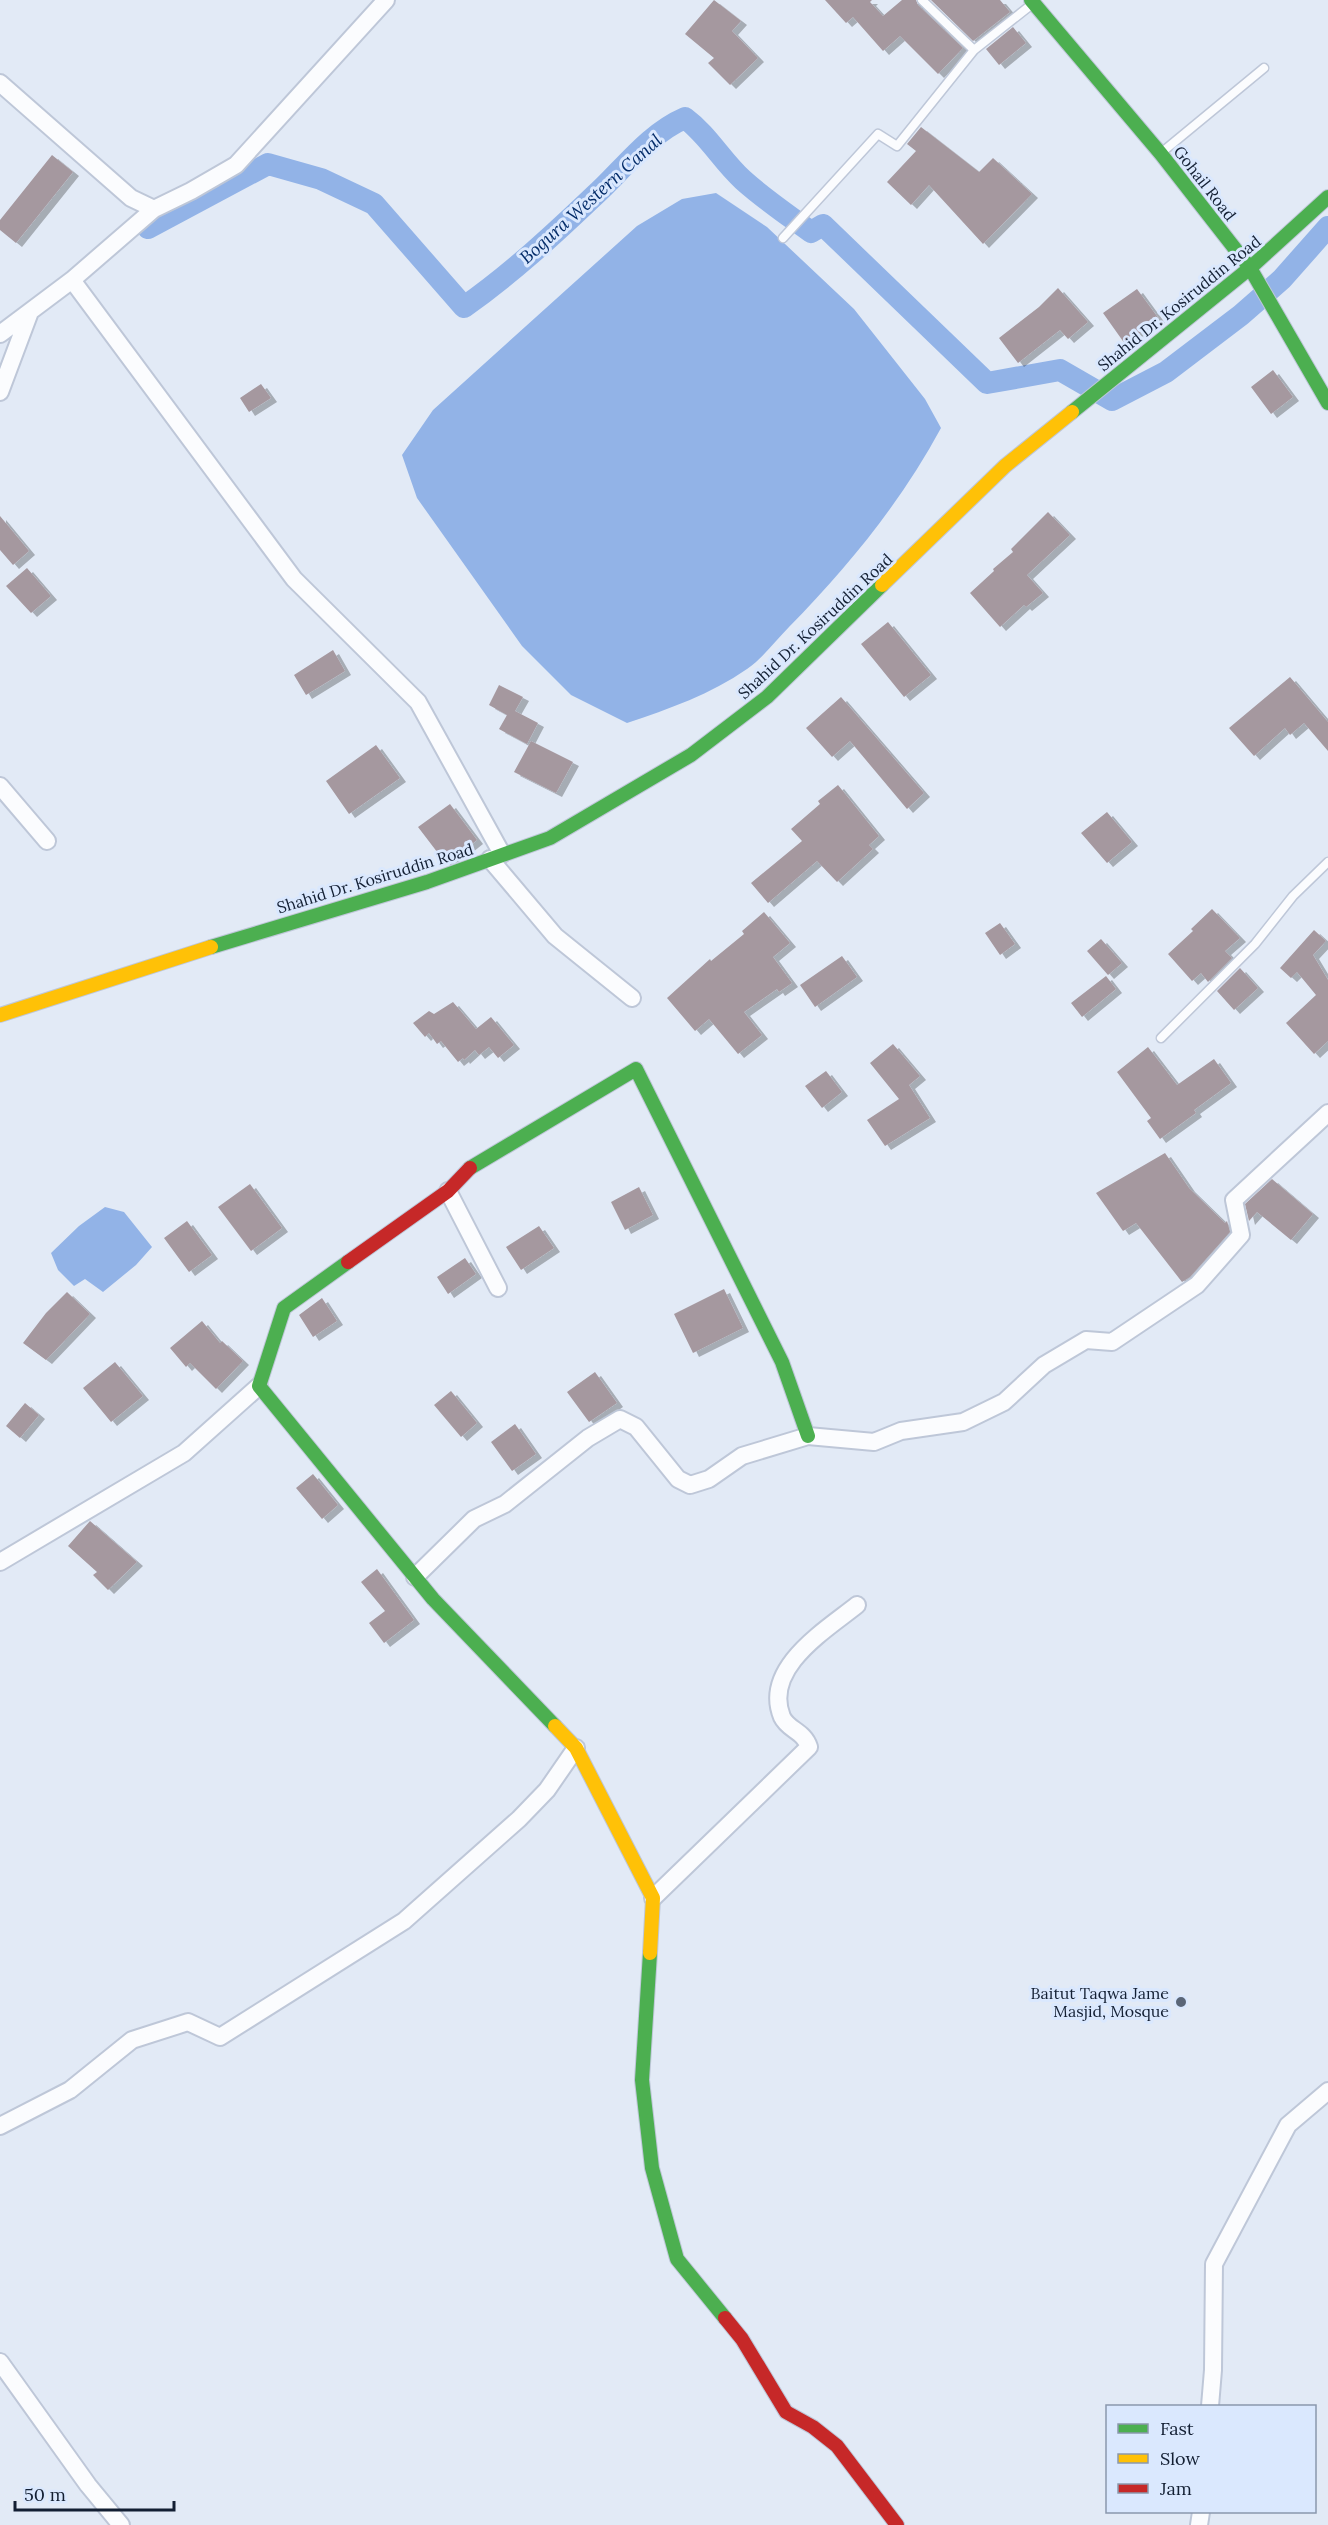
<svg xmlns="http://www.w3.org/2000/svg" width="1328" height="2525" font-family="Lora,serif">
<defs>
<filter id="shadow"><feDropShadow dx="6" dy="4" stdDeviation="0" flood-color="#0004"/></filter>
</defs>
<rect width="100%" height="100%" fill="#e2eaf6"/>
<path fill="#92b3e7" d="M716,193l51,34 87,82 71,90 16,29c-40,74 -93,139 -152,199 -13,13 -26,31 -42,42 -36,25 -78,40 -120,54l-56,-28 -49,-49 -105,-148 -15,-43 31,-45 204,-184 45,-27z
M105,1207l19,5 28,35 -16,18 -33,27 -18,-13 -11,7 -16,-16 -7,-17 28,-27z"/>
<g fill="none" stroke-linecap="round" stroke-linejoin="round">
<path stroke="#92b3e7" stroke-width="22" d="M148,228l120,-64 53,15 53,25 90,103c47,-33 89,-72 130,-111 29,-26 54,-62 91,-78 23,17 37,43 58,62 21,19 45,35 68,52l12,-7 164,158 73,-13 52,30 54,-28 75,-57 41,-36 46,-52"/>
</g>
<path fill="#a5989f" filter="url(#shadow)" d="M714,0l27,21 -9,10 26,27 -28,27 -22,-22 6,-5 -29,-24z
M825,0h47l-2,2 13,14 19,-16h14l2,5 45,43 -25,26 -38,-38 -17,15 -30,-34 -7,6z
M931,0h69l10,12 -37,29z
M1013,27l13,16 -27,22 -13,-16z
M921,127l58,45 14,-14 39,36 -49,50 -54,-59 -18,20 -24,-23 29,-31 -9,-7z
M52,155l21,17 -57,71 -16,-13v-10z
M1058,288l30,34 -20,17 -8,-9 -42,33 -19,-25 40,-31z
M1137,289l22,30 -34,25 -22,-31z
M1273,370l20,27 -22,17 -20,-27z
M261,384l10,14 -22,14 -9,-14z
M1048,512l22,23 -43,40 16,18 -17,14 -2,-2 -24,22 -30,-34 24,-22 -1,-2 20,-17 -2,-3z
M0,516l29,35 -16,14 -13,-15z
M27,568l24,28 -20,17 -25,-27z
M888,622l43,53 -27,22 -43,-53z
M333,650l12,21 -39,24 -12,-20z
M1290,677l38,45v29l-24,-28 -14,12 -5,-7 -31,28 -25,-28z
M499,685l24,12 -8,14 23,12 -11,21 -28,-15 8,-14 -18,-10z
M841,697l83,96 -17,16 -57,-68 -18,16 -26,-29z
M531,741l42,21 -17,31 -42,-21z
M376,745l24,33 -51,36 -23,-33z
M838,785l41,51 -10,9 4,4 -36,33 -20,-21 -49,42 -17,-20 51,-42 -11,-12 29,-25 -2,-3z
M450,804l27,36 -20,16 -13,5 -26,-34z
M1107,812l25,30 -25,21 -26,-30z
M1212,909l28,29 -15,13 7,7 -24,24 -7,-9 -9,8 -24,-27 25,-23 -2,-2z
M764,912l26,31 -17,14 19,26 -13,9 -2,-3 -33,23 18,23 -24,19 -29,-35 -14,12 -28,-33 43,-39 1,2 33,-27 -2,-3z
M1000,923l15,21 -15,11 -15,-22z
M1314,930l12,11 -13,14 15,25v61l-14,13 -28,-31 30,-28 -19,-23 -6,6 -11,-10z
M1101,939l21,24 -14,12 -21,-24z
M842,956l15,21 -42,30 -15,-22z
M1240,968l18,20 -24,22 -17,-19z
M1106,976l10,13 -34,28 -11,-14z
M453,1002l23,27 15,-12 23,28 -16,13 -9,-11 -10,8 -4,-5 -11,10 -1,-2 -5,4 -17,-21 -4,3 -8,-11 -4,4 -12,-14 16,-12 5,3z
M893,1044l27,32 -11,9 21,33 -45,28 -18,-26 32,-21 -29,-36z
M1148,1047l29,38 37,-26 17,24 -37,27 2,3 -36,26 -13,-18 4,-3 -34,-46z
M826,1071l16,21 -20,16 -17,-22z
M1165,1153l24,35 36,35 2,-2 3,11 -40,45 -8,5 -46,-59 -13,8 -27,-38z
M1272,1179l41,35 -22,26 -34,-28 -8,9 -4,-17z
M250,1184l32,44 -31,23 -33,-44z
M639,1187l14,28 -28,15 -14,-28z
M187,1221l25,34 -23,17 -25,-34z
M539,1226l15,22 -33,22 -15,-23z
M465,1258l11,16 -28,20 -11,-17z
M724,1289l19,39 -50,25 -19,-39z
M67,1292l23,22 -44,46 -23,-17 23,-30z
M322,1298l15,23 -24,16 -14,-22z
M202,1321l18,22 2,-2 21,20 -27,28 -26,-26 -4,4 -16,-19z
M115,1362l28,34 -32,26 -28,-34z
M595,1372l22,31 -28,19 -22,-30z
M451,1391l26,32 -16,14 -27,-32z
M25,1403l14,12 -19,23 -14,-12z
M515,1424l21,30 -24,17 -21,-29z
M313,1474l25,31 -16,14 -26,-31z
M90,1521l47,41 -29,28 -15,-15 4,-3 -29,-26z
M377,1569l37,51 -30,23 -15,-20 16,-12 -24,-29z"/>
<g fill="none" stroke-linecap="round" stroke-linejoin="round">
<defs>
<path id="lane" d="M922,0l52,50
M1161,153l103,-85
M783,238l95,-104 19,12 77,-96 57,-45
M1161,1038l94,-94 38,-48 35,-34"/>
<path id="street" d="M0,83l131,115 23,11
M72,280l222,299 124,123 84,152
M0,334l72,-54 82,-71 37,-18 45,-26 150,-165
M0,392l30,-80
M0,786l47,55
M490,859l65,77 77,62
M448,1191l50,97
M0,1562l184,-109 75,-67
M415,1577l59,-58 31,-15 83,-66 32,-19 16,8 42,52 12,6 19,-6 33,-23 66,-20 66,6 27,-11 62,-9 41,-20 40,-37 42,-25 26,2 85,-57 44,-50 -7,-35 94,-87
M653,1898l156,-151c-5,-16 -21,-17 -27,-30 -20,-49 44,-87 75,-112
M0,2126l70,-36 62,-50 56,-18 32,15 184,-116 115,-102 28,-29 29,-42
M0,2362l88,123 33,40
M1210,2406l3,-36 1,-106 74,-139 40,-34
M1199,2525l2,-13"/>
<path id="fast" d="M1031,0l130,154 89,114 78,135
M1072,412l178,-144 78,-71
M211,947l216,-65 123,-44 141,-83 76,-58 115,-112
M470,1168l166,-99 146,293 26,74
M348,1262l-64,46 -25,78 174,213 122,127
M650,1953l-8,127 10,88 25,91 48,59"/>
<path id="slow" d="M882,585l123,-119 67,-54
M0,1015l211,-68
M555,1726l21,22 77,150 -3,55"/>
<path id="jam" d="M348,1262l100,-71 22,-23
M725,2318l17,21 44,73 27,15 24,19 60,79"/>
</defs>
<use href="#lane" stroke="#bec7d8" stroke-width="11"/>
<use href="#street" stroke="#bec7d8" stroke-width="20"/>
<use href="#fast" stroke="#bec7d8" stroke-width="16"/>
<use href="#slow" stroke="#bec7d8" stroke-width="16"/>
<use href="#jam" stroke="#bec7d8" stroke-width="16"/>
<use href="#lane" stroke="#fbfcfe" stroke-width="8"/>
<use href="#street" stroke="#fbfcfe" stroke-width="16"/>
<use href="#fast" stroke="#4caf50" stroke-width="14"/>
<use href="#slow" stroke="#ffc107" stroke-width="14"/>
<use href="#jam" stroke="#c62828" stroke-width="14"/>
</g>
<circle fill="#5b6677" stroke="#dae8fe" stroke-width="2" cx="1181" cy="2002" r="6"/>
<g text-anchor="middle" stroke-width="6" stroke-linejoin="round" paint-order="stroke">
<g font-size="16" fill="#131f33" stroke="#dae8fe">
<text transform="translate(1205 183) rotate(52)" y="6">Gohail Road</text>
<text transform="translate(1179 303) rotate(-39)" y="6">Shahid Dr. Kosiruddin Road</text>
<text transform="translate(815 626) rotate(-43)" y="6">Shahid Dr. Kosiruddin Road</text>
<text transform="translate(375 878) rotate(-17)" y="6">Shahid Dr. Kosiruddin Road</text>
</g>
<g font-size="16" fill="#131f33" stroke="#dae8fe" text-anchor="end">
<text x="1169" y="1999">Baitut Taqwa Jame<tspan x="1169" dy="18">Masjid, Mosque</tspan></text>
</g>
<g font-size="18" font-style="italic" fill="#032b68" stroke="#dae8fe">
<text transform="translate(591 199) rotate(-42)" y="6">Bogura Western Canal</text>
</g>
</g>
<rect x="1106" y="2405" width="210" height="108" fill="#dae8fe" stroke="#8a98ad" stroke-width="1.5"/>
<rect x="1118" y="2424" width="30" height="9" fill="#4caf50" stroke="#8a98ad" stroke-width="1.5"/>
<text x="1160" y="2435" font-size="18" fill="#131f33">Fast</text>
<rect x="1118" y="2454" width="30" height="9" fill="#ffc107" stroke="#8a98ad" stroke-width="1.5"/>
<text x="1160" y="2465" font-size="18" fill="#131f33">Slow</text>
<rect x="1118" y="2484" width="30" height="9" fill="#c62828" stroke="#8a98ad" stroke-width="1.5"/>
<text x="1160" y="2495" font-size="18" fill="#131f33">Jam</text>
<path d="M15 2501v9h159v-9" fill="none" stroke="#131f33" stroke-width="3"/>
<text x="24" y="2501" font-size="18" fill="#131f33" stroke="#dae8fe" stroke-width="4.5" paint-order="stroke">50 m</text>
</svg>
